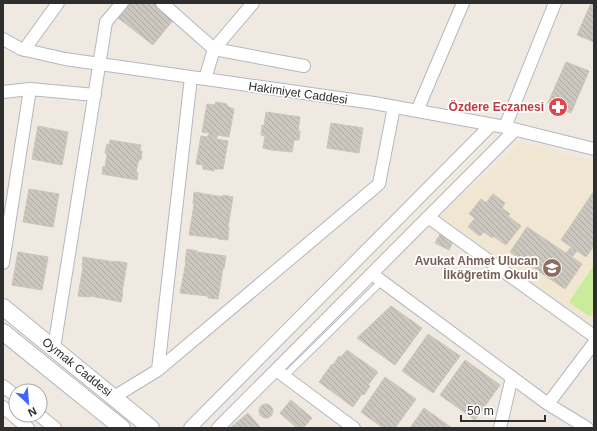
<svg xmlns="http://www.w3.org/2000/svg" width="597" height="431" font-family="Helvetica,sans-serif">
<defs>
<pattern id="building-back-hatch" width="6" height="6" patternUnits="userSpaceOnUse"><rect width="6" height="6" fill="#cbc7bf"/><path d="M-1 5l2 2M0 0l6 6M5-1l2 2" fill="none" stroke="#afaba4"/></pattern>
</defs>
<rect width="100%" height="100%" fill="#efe9e1"/>
<path fill="#f0e6d1" d="M520,142l74,19v158l-4,5 -150,-108z"/>
<path fill="#c9ec9a" d="M594,265v46l-4,6 -21,-15z"/>
<path fill="url(#building-back-hatch)" stroke="#cbc5ba" d="M129,3h25l20,16 -21,26 -36,-28z
M591,3h3v39l-17,-7z
M566,62l23,9 -18,42 -23,-10z
M216,102l11,2v2l7,3 -5,28 -12,-2v2l-9,-2 1,-2 -7,-1 5,-28 8,1z
M266,112l34,5 -2,14h2l-1,9h-5l-2,12 -20,-2 -9,-2 2,-12 -4,-1 1,-10 2,1z
M331,123l32,5 -4,25 -32,-5z
M38,126l30,6 -6,33 -30,-6z
M208,135l9,2 -1,2 12,2 -5,28h-9v2l-11,-2v-4l-7,-1 5,-28 7,1z
M110,140l31,5 -1,5 2,1 -1,9 -2,-1 -3,13 2,1 -1,7 -35,-6 1,-8 2,1 2,-13 -2,-1 2,-9 2,1z
M29,189l30,5 -6,33 -30,-5z
M594,191v55l-8,11 -25,-17z
M194,192l29,5v-2l10,2 -5,30h1l-1,13 -10,-1v-1l-29,-3 5,-30 -1,-1z
M493,194l12,9 -3,5 8,6 -2,2 13,10 -15,19 -13,-9 -1,2 -8,-6 -4,4 -12,-9 7,-9 -6,-4 12,-15 5,4z
M527,227l55,37 -17,25 -55,-37z
M440,234l13,8 -4,8 -14,-7z
M571,247l6,4 -5,6 -6,-4z
M187,249l10,2v1l29,4 -2,13 -1,-1 -5,31 -10,-1v-2l-28,-3 6,-31h-1z
M18,252l30,5 -6,33 -30,-5z
M83,257l31,5v-1l13,2 -5,29h1l-2,10 -30,-6 -1,1 -12,-1 5,-29h-1z
M391,306l31,22 -27,37 -38,-27z
M428,334l32,22 -27,37 -31,-22z
M347,350l31,22 -10,13 2,1 -6,9 -2,-1 -9,13 -34,-25 13,-18 1,1 6,-9 2,1z
M465,360l35,25 -25,35 -35,-25z
M385,377l31,22 -21,29h-12l-22,-16z
M291,400l21,18 -9,10h-6l-17,-15z
M259 411a7 7 0 1 1 14 0a7 7 0 1 1-14 0Z
M424,408l28,20h-42z
M248,413l13,15h-31z"/>
<g fill="none" stroke-linecap="round" stroke-linejoin="round">
<defs>
<path id="service" d="M285,376l97,-95"/>
<path id="minor" d="M162,3l52,46 90,17
M3,39l18,10 44,10 309,44 131,24 89,22
M24,50l34,-47
M205,79l9,-30 39,-46
M3,92l27,-3 65,6
M417,111l46,-108
M505,127l50,-124
M428,217l166,119
M3,263l27,-174
M372,274l176,130 39,24
M54,348l52,-326 16,-19
M158,370l33,-293
M276,370l78,58
M3,386l13,10
M114,397l44,-27 221,-186 15,-77
M548,404l46,-61
M3,407l25,21
M39,415l16,13
M190,428l301,-303
M218,428l297,-298
M500,428l12,-51"/>
<path id="tertiary" d="M3,307l148,121
M3,332l119,96"/>
</defs>
<use href="#service" stroke="#b4b7c1" stroke-width="8"/>
<use href="#minor" stroke="#b4b7c1" stroke-width="14"/>
<use href="#tertiary" stroke="#b4b7c1" stroke-width="18"/>
<use href="#service" stroke="#fff" stroke-width="6"/>
<use href="#minor" stroke="#fff" stroke-width="12"/>
<use href="#tertiary" stroke="#fff" stroke-width="16"/>
</g>
<defs>
<symbol id="pharmacy-disc" viewBox="-11 -11 22 22"><circle r="9.5" fill="#e0444e" stroke="#fff"/><path d="M-2-6h4v4h4v4h-4v4h-4v-4h-4v-4h4Z" fill="#fff"/></symbol>
<symbol id="school-disc" viewBox="-11 -11 22 22"><circle r="9.5" fill="#8d6e63" stroke="#fff"/><path d="M0-5L7-2L0 1L-7-2ZM-4 1L0 2.5L4 1V4Q0 6-4 4Z" fill="#fff"/></symbol>
</defs>
<g fill-rule="evenodd">
<use href="#pharmacy-disc" x="547" y="96" width="22" height="22"/>
<use href="#school-disc" x="541" y="257" width="22" height="22"/>
</g>
<g text-anchor="middle" stroke-width="3.5" stroke-linejoin="round" paint-order="stroke">
<g font-size="12" fill="#2e2e2e" stroke="#fff">
<text transform="translate(298 93) rotate(8)" y="4">Hakimiyet Caddesi</text>
<text transform="translate(77 367) rotate(39)" y="4">Oymak Caddesi</text>
</g>
<g font-size="12" font-weight="bold" fill="#be3a42" stroke="#fff" text-anchor="end">
<text x="544" y="111">Özdere Eczanesi</text>
</g>
<g font-size="12" font-weight="bold" fill="#785e54" stroke="#fff" text-anchor="end">
<text x="538" y="265">Avukat Ahmet Ulucan<tspan x="538" dy="14">İlköğretim Okulu</tspan></text>
</g>
</g>
<rect width="597" height="431" fill="none" stroke="#2e2e2e" stroke-width="8"/>
<g transform="translate(28 403) rotate(154)"><circle r="19" fill="#ffffff" stroke="#ababab"/>
<path d="M0-3L7 15L0 10L-7 15Z" fill="#4264fb"/>
<text y="-6" font-size="11" font-weight="bold" text-anchor="middle" fill="#2e2e2e">N</text>
</g>
<path d="M461 415v6h84v-6" fill="none" stroke="#2e2e2e" stroke-width="2"/>
<text x="467" y="415" font-size="12" fill="#2e2e2e" stroke="#ffffff" stroke-width="3" paint-order="stroke">50 m</text>
</svg>
